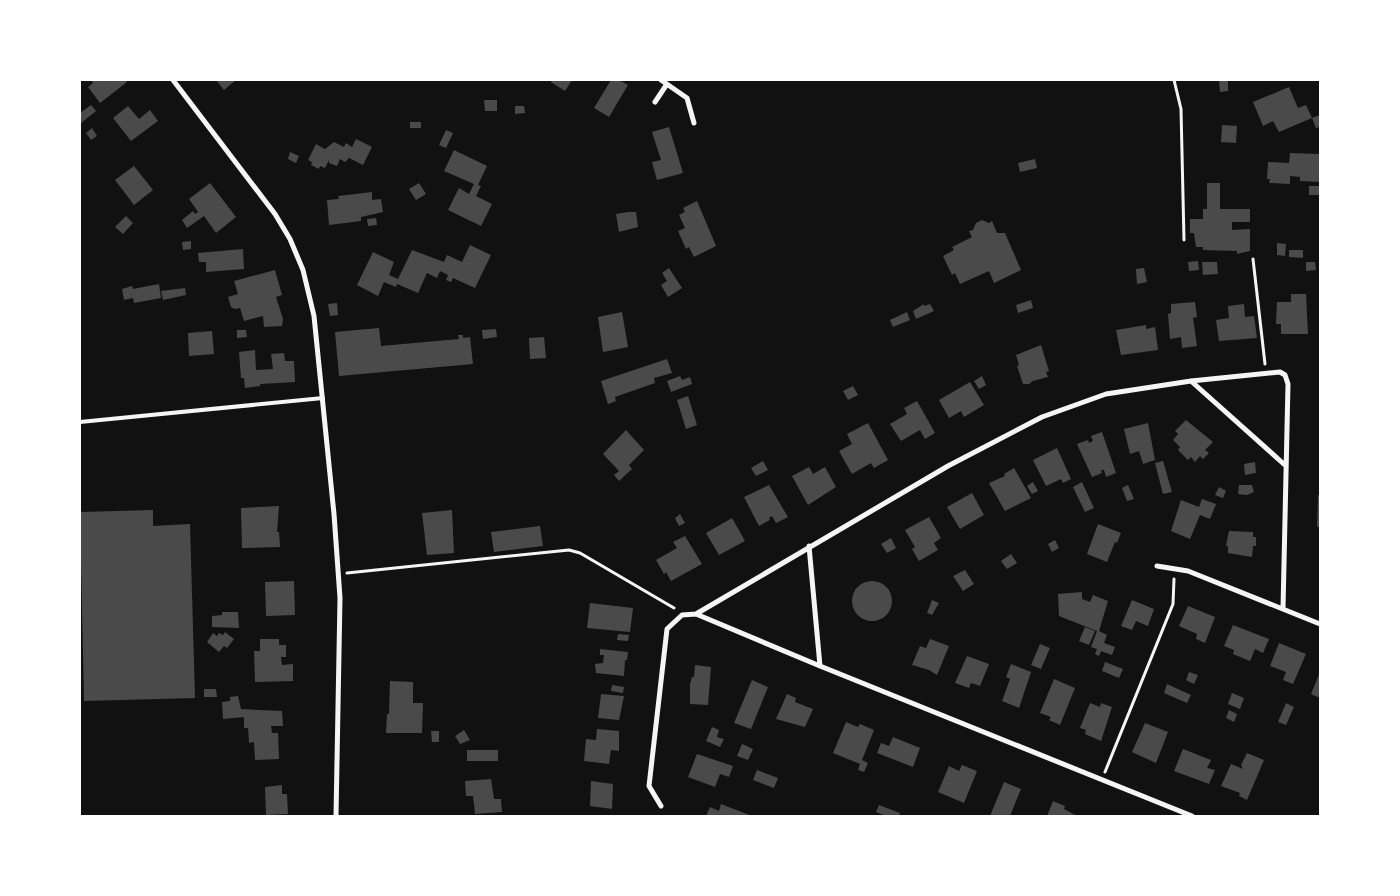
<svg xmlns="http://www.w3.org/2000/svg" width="1400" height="896" font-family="Mulish,sans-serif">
<rect width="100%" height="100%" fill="#111"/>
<path fill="#4a4a4a" d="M91,80h34l2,2 -27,21 -12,-16 5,-4z
M216,80h20l-12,10z
M552,80h20l-7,11 -14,-9z
M611,80h8l9,5 -19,32 -15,-9z
M1219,80h9v11l-8,1z
M1289,87l9,21 8,-3 6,13 -33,14 -6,-11 -10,5 -10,-24z
M484,100h13v11h-12z
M91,105l5,6 -16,13v-11z
M128,106l11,13 11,-9 8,11 -27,20 -18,-23z
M515,106h9l1,7 -10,1z
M1320,115v12l-4,1 -4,-10z
M410,122h11v6h-11z
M1222,125l15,1 -1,17 -15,-1z
M669,127l14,46 -26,7 -5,-18 9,-2 -9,-28z
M92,128l5,8 -6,4 -5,-7z
M446,130l7,3 -7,15 -7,-3z
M356,139l16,8 -9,18 -14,-7 -4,4 -5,-3 -3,7 -8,-3v-3l-4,8 -5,-2 -1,3 -8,-4 1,-3 -4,-2 8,-16 9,5 9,-7 10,5 2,-4 6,4z
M454,150l33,16 -9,19 3,1 -5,10 16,8 -11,22 -33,-16 11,-22 10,6 5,-10 -30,-13z
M290,152l9,4 -3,7 -8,-4z
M1290,153l29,1 1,28 -20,-1v-4l-10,-1v8l-21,-1 1,-4h-3l1,-17 21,1z
M1035,159l2,9 -17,4 -2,-9z
M134,166l19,24 -19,15 -19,-25z
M210,183l26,34 -20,16 -12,-17 -17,12 -5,-8 11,-9 2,3 3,-2 -9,-13z
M419,183l7,11 -10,6 -7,-11z
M1207,183h13v26h30v13h-18v8l18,-1v22l-13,3v-3l-34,-1v-3h-7l-2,-14h-4v-14h13v-10h4z
M1309,186h11v9h-11z
M372,192v8l9,-1 2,13 -22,5v4l-32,4 -2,-25 12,-1 -1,-3z
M697,201l19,45 -22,11 -5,-10 -3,2 -8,-18 7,-3 -6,-13 6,-3 -2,-4z
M628,212h8l2,15 -19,5 -3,-18z
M126,216l7,7 -10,11 -8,-7z
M376,218l1,7 -9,1 -1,-7z
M982,220l7,3 3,-2 5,12h8l16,37 -27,13 -5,-12 -29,13 -5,-11 -3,2 -9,-19 11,-6 -2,-3 20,-10 -3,-6 4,-1 3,-7z
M191,241v8l-8,1 -1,-8z
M1277,243l9,1 -1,12 -8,-1z
M470,245l21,10 -16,33 -22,-10 -2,4 -5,-2 2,-5 -8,-4 -3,7 -10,-5 -9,20 -21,-9 -1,3 -12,-5 -6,14 -21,-11 16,-33 21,10 -5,13 9,4 14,-29 32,12 3,-7 15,7z
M243,249l1,20 -38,3v-10h-7l-1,-9z
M1289,250h14v8l-14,-1z
M1198,261l1,9 -10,1 -1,-9z
M1202,262h15l1,12 -15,1z
M1306,262h9l1,8 -10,1z
M669,268l13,20 -14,9 -7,-12 6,-4 -5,-8z
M1144,268l3,14 -10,2 -1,-15z
M275,270l7,25 -6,2 7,22 -1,7 -18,1 -1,-11 -19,5 -4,-13 -5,1 -4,-2 -3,-10 10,-3 -4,-13z
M159,284l2,14 -27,5 -1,-5 -9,2 -2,-11 10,-3 1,3z
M185,288l1,7 -23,5 -2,-9z
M1291,294h15l2,40h-27v-10h-5l1,-22h14z
M1031,300l2,8 -15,5 -2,-8z
M1195,302l2,15 -4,1 4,28 -15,2 -1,-11 -11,2 -2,-25 3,-1v-9z
M337,303l1,12 -8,1 -2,-12z
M924,304v2l6,-2 4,7 -18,8 -3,-8z
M1244,304l1,13 9,-1 3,22 -38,3 -3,-21 13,-2 -1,-12z
M622,312l6,35 -25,5 -5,-35z
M907,312l3,8 -17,7 -3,-7z
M1146,325v4l9,-2 3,23 -37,5 -5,-25z
M379,328l2,18 78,-7 -1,-4h5v3l7,-1 3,27 -134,12 -4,-44z
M496,329l1,8 -14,2 -1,-9z
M237,330h9l1,7 -10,1z
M212,331l2,23 -25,2 -1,-23z
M544,337l2,21 -16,1 -1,-21z
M1041,345l8,26 -3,1 2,5 -15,4 -4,3h-6l-6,-18 2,-1 -3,-10z
M255,350l1,20 17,-1 -2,-15 13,-1 1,8h9l1,21 -35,2v2l-15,2 -1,-10h-3l-2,-26z
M667,359l5,14 -18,5 1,5 -40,14 1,4 -8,3 -7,-23z
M680,376l2,4 8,-3 2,7 -21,8 -4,-11z
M982,376l4,9 -7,4 -5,-8z
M970,382l14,23 -20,12 -3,-6 -12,7 -10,-18z
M853,386l5,9 -10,5 -5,-9z
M688,396l9,29 -11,4 -9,-29z
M917,401l18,32 -10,6 -5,-9 -19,11 -11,-17 17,-10 -3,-6z
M1186,420l27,22 -8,8 4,3 -6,6 -3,-3 -5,6 -4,-5 -3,3 -10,-10 2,-3 -7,-7 5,-6 -3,-3z
M868,423l20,37 -14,8 -3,-5 -19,11 -13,-23 13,-7 -5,-10z
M1148,423l7,37 -12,4 -4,-13 -9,3 -6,-25z
M626,430l18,20 -15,15 3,4 -13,12 -5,-6 5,-4 -16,-17z
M1102,432l14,41 -10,4 -2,-7h-3l1,3 -10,4 -15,-33 11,-4 1,3 4,-2 -2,-5z
M1057,448l14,31 -8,4 -2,-4 -15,7 -13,-26z
M763,461l5,9 -12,6 -5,-8z
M1163,461l9,31 -9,2 -8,-31z
M1255,462l1,11 -11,2 -1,-11z
M809,467l4,7 12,-7 11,20 -28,18 -16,-29z
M1014,468l17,30 -26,13 -16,-28 16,-7 -1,-2z
M1033,482l5,9 -6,3 -5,-8z
M1082,482l12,26 -9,4 -12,-25z
M769,485l19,32 -12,6 -4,-7 -3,2 1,2 -11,6 -15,-29z
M1128,485l6,14 -7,2 -5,-13z
M1239,485h13l2,7 -7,3 -9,-1z
M1219,487l7,4 -3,7 -8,-3z
M972,493l12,22 -24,14 -13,-22z
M1318,495h2v32h-3z
M1202,499l14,5 -6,15 -10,-4 -10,24 -19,-8 10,-31 18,7z
M279,506l-2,26h2l1,15 -38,1 -1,-40z
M153,510v16l37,-2 5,174 -111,3 -4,-189z
M452,510l2,43 -27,2 -5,-42z
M680,514l5,9 -6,3 -4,-8z
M929,517l12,21 -7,5 4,7 -19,11 -7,-12 3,-2 -10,-17z
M732,518l13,23 -26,14 -13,-22z
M1098,524l23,9 -4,10 -2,-1 -8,20 -20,-8z
M540,526l3,20 -49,6 -3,-20z
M1229,531l24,1v5h3v9h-3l-1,11 -24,-4v-6l-2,-2z
M685,536l17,28 -31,17 -5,-9 -2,2 -8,-14 21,-12 -4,-6z
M891,538l5,10 -9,5 -6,-9z
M1055,540l4,8 -7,4 -4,-8z
M1011,554l6,9 -10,6 -6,-8z
M965,570l9,14 -11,7 -10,-15z
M294,581l1,34 -29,1 -1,-34z
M852 601a20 20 0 1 1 40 0a20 20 0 1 1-40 0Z
M1082,592v7l8,3 3,-7 15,6 -9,30 8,4 -3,8 11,4 -3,8 -11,-4 -2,5 -4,-2 2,-5 -6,-2 6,-16 -38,-15 -1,-22z
M932,600l7,3 -7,12 -5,-2z
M1132,600l22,9 -6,17 -12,-5 -4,9 -11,-4z
M590,603l43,5 -3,24 -43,-4z
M1188,606l27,11 -10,26 -9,-4 1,-5 -18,-8z
M222,612h16l1,16 -27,-1v-11l10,-1z
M1233,625l36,14 -6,14 -8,-4 -5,12 -17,-7 1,-4 -10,-4z
M1085,627l10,4 -6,14 -10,-4z
M225,632l9,7 -7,9 -3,-2 -5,6 -12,-10 6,-9 4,3 2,-3 4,2z
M618,634l11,1 -1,6 -11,-1z
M260,639h19v6h7v12h-5l1,8 11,-1v17l-38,1 -1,-31h6z
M930,639l19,7 -12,29 -8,-5 -17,-5 8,-19 6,2z
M1279,643l27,11 -13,30 -10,-4 3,-8 -16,-6z
M1040,644l10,4 -9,21 -10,-4z
M600,649l28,3 -1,8h-2l-1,16 -28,-3 -1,-9 8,-1 1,-8h-4z
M967,656l22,8 -9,22 -9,-3 -2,5 -14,-5z
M1105,662l18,7 -4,9 -17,-7z
M1011,664l20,8 -12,36 -17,-7 8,-22 -4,-2z
M695,665l16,2 -3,38 -18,-1v-20l2,-7h2z
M1189,672l9,3 -4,9 -8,-4z
M1320,672v26l-9,-4z
M1054,679l21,9 -15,37 -11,-5 2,-3 -11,-4z
M752,680l16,7 -17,42 -17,-6z
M390,681l23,1v21h10l-1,30h-36l1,-19h2z
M1167,684l24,11 -4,8 -23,-10z
M612,685l12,2 -1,6 -12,-2z
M204,689h12l1,8h-13z
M1232,693l12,5 -4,11 -12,-5z
M601,694l23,2 -5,24 -21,-2z
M787,694l9,4 -1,4 18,7 -8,18 -29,-8z
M238,696l3,13 41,2 1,15h-12l1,7h6l1,26 -24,1 -1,-18 -5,1 -1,-15h-4v-11l-21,2 -1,-17 8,-1v-4z
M1090,703l10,4 1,-4 11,4 -11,34 -16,-7 1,-4 -6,-2z
M1286,703l8,4 -8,18 -8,-3z
M1229,710l8,4 -3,8 -8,-4z
M846,722l12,5 2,-3 14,6 -12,30 6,3 -4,9 -6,-2 2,-6 -27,-11z
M1145,723l23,9 -12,31 -24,-11z
M712,727l7,3 -2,7 7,2 -4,8 -14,-6z
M597,729l22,2v20l-8,-1 -2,14 -25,-3 2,-22 10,1z
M464,730l6,10 -10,4 -5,-8z
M431,731h8v11h-7z
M893,737l27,11 -7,19 -36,-14 4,-10 8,3z
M742,744l11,5 -5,11 -11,-4z
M1183,749l28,11 -4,8 8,2 -6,14 -35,-13z
M467,750h31v11h-31z
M1247,753l17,7 -17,40 -8,-4 1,-3 -19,-7 10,-22 12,5 -2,-4z
M697,754l36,12 -4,11 -9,-3 -5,13 -27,-10z
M962,765l15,6 -13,32 -26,-11 11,-26 10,5z
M757,770l21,8 -4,10 -21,-8z
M491,779l3,20h7l1,13 -27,2 -2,-18h-7l-1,-15z
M591,781l22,3 -1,25 -22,-3z
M1004,782l17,7 -11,27h-20z
M282,785v9h5l1,20 -22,1 -1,-28z
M1053,801l12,5 -1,3 13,7h-30z
M721,804l31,12h-46l4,-9 9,4z
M879,805l21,8 -1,3h-13l-10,-4z"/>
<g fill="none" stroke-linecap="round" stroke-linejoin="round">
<path stroke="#f5f5f5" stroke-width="3" d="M1174,80l7,29 3,131
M1253,259l12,105
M347,573l222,-23 11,3 94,55
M1105,772l68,-168 1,-25"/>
<path stroke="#f5f5f5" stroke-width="4" d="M80,422l243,-24"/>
<path stroke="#f5f5f5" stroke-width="5" d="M173,80l102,134 15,25 13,31 11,46 20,198 6,84 -4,218
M661,80l26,18 7,25
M655,102l12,-18
M1191,381l95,85
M809,546l11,120
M1157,566l31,5 132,53
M696,614l252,-148 94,-49 64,-23 85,-13 89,-9 5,3 3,9 -5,225
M661,806l-12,-20 18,-157 15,-14 14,-1 124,52 372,150"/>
</g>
<rect width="1400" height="896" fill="none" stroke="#ffffff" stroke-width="162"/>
</svg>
